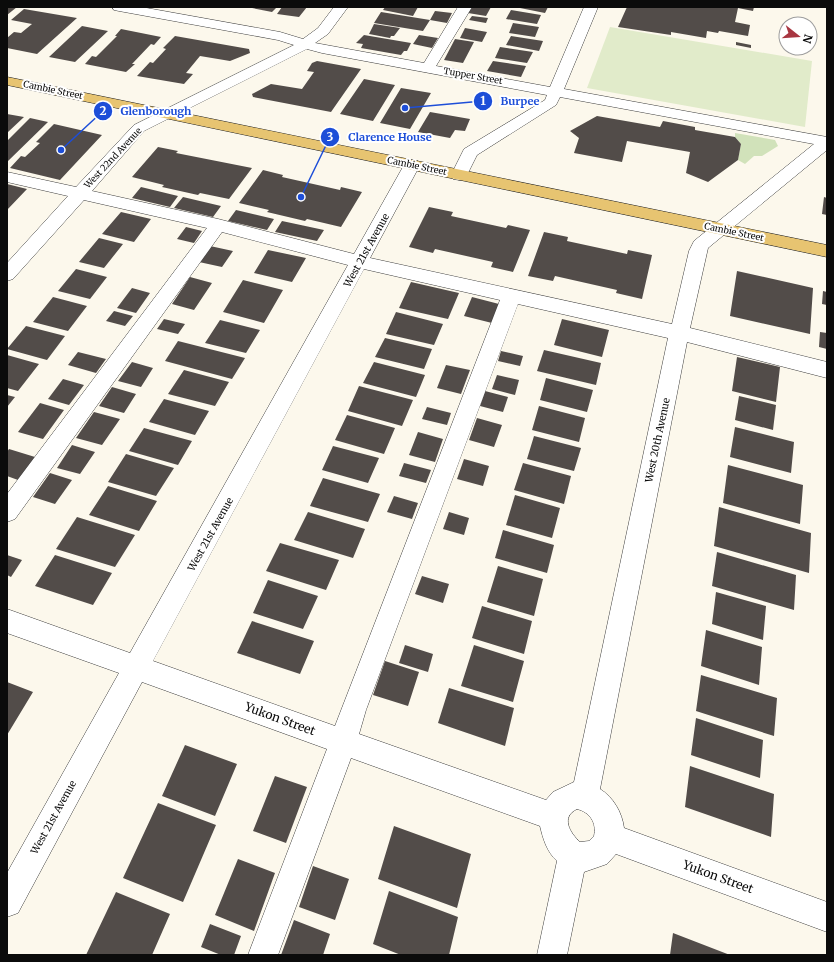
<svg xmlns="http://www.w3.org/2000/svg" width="834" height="962" font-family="Merriweather,serif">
<rect width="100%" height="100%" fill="#fcf8ec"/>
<path fill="#d1e2ba" d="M735,133l40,7 3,6 -16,10h-8l-9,8 -7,-4 3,-16 -6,-7z"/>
<path fill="#e1ebca" d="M610,27l202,34 -7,66 -218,-39z"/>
<path fill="#524c49" d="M7,7h10l-10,8z
M247,7h30l-5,5z
M282,7h25l-8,10 -22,-3z
M385,7h33l-5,9 -30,-6z
M472,7h19l-5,9 -18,-3z
M515,7h33l-3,6z
M627,7h127l-1,4 -15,-3 -3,14 15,3 -2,11 -29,-5 -1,2 -11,-2 -1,7 -35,-6v3l-53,-8z
M24,9l53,9 -40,36 -30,-6v-10l7,-6 7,1 11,-9 -21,-4z
M511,10l30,5 -4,9 -31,-5z
M435,11l17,2 -5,10 -17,-3z
M381,12l49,8 -7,11 -49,-8z
M472,16l16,2 -2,5 -17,-3z
M513,23l26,4 -4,10 -26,-4z
M374,24l26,4 -6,8h-3l-1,2 -21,-4z
M82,26l26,5 -33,31 -26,-5z
M465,28l22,4 -5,10 -22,-4z
M121,29l40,8 -7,8 -3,-1 -19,20h3l-9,8 -41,-8 7,-8 4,1 21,-21h-2z
M364,35l47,8 -4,8h-3l-3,4 -40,-7 2,-4 -7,-1z
M419,35l19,3 -6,10 -19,-4z
M175,36l74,13 1,4 -20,8 -30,-5 -14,17 7,1 -9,10 -47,-8 13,-14 3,1 13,-14 -3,-1z
M511,36l32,5 -4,10 -33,-6z
M455,39l19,3 -11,21 -19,-3z
M736,42l15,3v3l-15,-3z
M500,47l33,5 -6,11 -32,-5z
M317,61l44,8 -30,43 -78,-15 -1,-3 19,-10 31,5 12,-17 -7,-1 5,-8z
M493,61l33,5 -5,11 -34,-6z
M364,79l31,6 -22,36 -33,-7z
M401,88l30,5 -21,36 -30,-6z
M430,112l40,7 -5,12 -10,-1 -5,8 -32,-6z
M7,114l17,3 -17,16z
M597,116l63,11 3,-6 32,6v3l40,7 6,7 -3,16 -30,22 -22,-9 4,-21 -63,-11 -5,21 -48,-9 5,-15 -9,-7z
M30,118l18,4 -41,40v-21z
M54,124l48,11 -42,45 -50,-12 11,-12 4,1 15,-14 -4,-1z
M158,147l20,4 -2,2 76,15 -23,31 -29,-6 -2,2 -36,-8 2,-2 -32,-8z
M263,170l20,5 -1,2 58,13 1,-3 21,5 -21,35 -34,-8 -2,2 -38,-9 2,-2 -30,-7z
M7,184l20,5 -20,21z
M141,187l37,9 -8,11 -38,-9z
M183,197l38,9 -8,11 -39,-9z
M824,197l3,1v17l-5,-1z
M429,207l24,5 -2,4 55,12 2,-3 22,5 -17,42 -22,-5 2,-5 -58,-13 -2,4 -24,-6z
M236,210l38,9 -7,11 -39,-9z
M121,212l30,7 -17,23 -32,-8z
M282,221l42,9 -7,11 -42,-9z
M186,227l16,4 -8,12 -17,-4z
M544,232l24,5 -1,4 60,13 1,-4 24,5 -10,44 -26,-6 1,-3 -62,-14 -2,5 -25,-5z
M99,238l24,6 -19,24 -25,-6z
M210,246l23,5 -11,16 -23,-5z
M268,250l38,8 -14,24 -38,-9z
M76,269l31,8 -17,22 -32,-8z
M737,271l76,17 -3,46 -80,-18z
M190,277l22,6 -18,27 -22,-6z
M243,280l40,10 -19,33 -41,-11z
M411,282l48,11 -11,26 -49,-11z
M132,288l18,5 -14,20 -19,-5z
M823,291l4,1v13l-5,-1z
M53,297l34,9 -19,25 -35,-9z
M472,297l27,7 -7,19 -28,-7z
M114,311l19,5 -8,10 -19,-5z
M396,312l47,12 -9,21 -48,-11z
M164,319l21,5 -7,10 -21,-5z
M562,319l47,11 -7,27 -48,-12z
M220,320l40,10 -14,23 -41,-10z
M26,326l39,10 -18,24 -40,-11z
M820,332l7,1v16l-8,-2z
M385,338l47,11 -8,20 -49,-12z
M178,341l67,17 -13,21 -67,-18z
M544,350l57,13 -5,22 -59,-14z
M501,351l22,5 -3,10 -22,-5z
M78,352l28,7 -10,14 -28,-8z
M7,355l32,9 -21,27 -11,-3z
M737,357l43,10 -4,35 -44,-11z
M132,362l21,6 -12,19 -23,-6z
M374,362l51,13 -9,22 -53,-14z
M446,365l24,5 -9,24 -24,-6z
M184,370l45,12 -14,24 -47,-12z
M497,375l22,5 -4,15 -23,-6z
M546,378l47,12 -6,22 -47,-12z
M63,379l21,6 -15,20 -21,-6z
M359,386l54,14 -11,26 -54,-15z
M112,387l24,7 -12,19 -25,-7z
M485,391l23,6 -5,15 -23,-6z
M7,395l8,2 -8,10z
M739,396l37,9 -3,25 -38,-10z
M164,399l45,12 -14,24 -46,-13z
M40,403l24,7 -21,29 -25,-7z
M539,406l46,12 -6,24 -47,-12z
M427,407l24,6 -4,12 -25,-6z
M94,412l26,7 -18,26 -26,-7z
M347,415l48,13 -11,26 -49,-14z
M477,418l25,7 -8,22 -25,-7z
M735,427l59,15 -3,31 -61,-16z
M144,428l48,13 -14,24 -49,-14z
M418,432l25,7 -8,23 -26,-7z
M534,436l47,12 -7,23 -47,-12z
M72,445l23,7 -15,22 -23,-6z
M333,446l46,12 -11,25 -46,-13z
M9,449l26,8 -17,23 -11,-4v-24z
M126,454l48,14 -18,28 -48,-14z
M464,459l25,7 -6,20 -26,-7z
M404,463l27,7 -5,13 -27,-7z
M523,463l48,13 -7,28 -50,-14z
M728,465l75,20 -3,39 -77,-21z
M50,473l22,7 -17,24 -22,-7z
M323,478l57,16 -12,28 -58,-16z
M108,486l49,15 -18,30 -50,-16z
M515,495l45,13 -8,30 -46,-13z
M394,496l24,7 -6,16 -25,-7z
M719,507l92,26 -2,40 -95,-27z
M308,512l57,17 -12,29 -59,-18z
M449,512l20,6 -5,17 -21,-6z
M77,517l58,18 -20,32 -59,-18z
M503,530l51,15 -7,28 -52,-15z
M280,543l59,17 -13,30 -60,-19z
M717,552l79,23 -2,35 -82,-24z
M7,555l15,5 -11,17 -4,-2z
M55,555l57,18 -19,32 -58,-19z
M498,566l45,13 -9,37 -47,-14z
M422,576l27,8 -6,19 -28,-9z
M268,580l50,16 -15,33 -50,-16z
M716,592l50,14 -3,34 -51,-16z
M482,606l50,15 -8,33 -52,-16z
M252,621l62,20 -14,33 -63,-21z
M706,630l56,17 -3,38 -58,-19z
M405,645l28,9 -5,18 -29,-9z
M474,645l50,16 -11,41 -52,-16z
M385,661l34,11 -11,34 -35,-11z
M701,675l76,23 -3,38 -78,-25z
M7,682l26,10 -26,43z
M449,688l65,20 -9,38 -67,-23z
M696,718l67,22 -3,38 -69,-23z
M185,745l52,19 -22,52 -53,-20z
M690,766l84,28 -3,43 -86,-30z
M275,776l32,11 -21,56 -33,-12z
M158,803l58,22 -33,77 -60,-24z
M394,826l77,28 -14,54 -79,-29z
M238,859l37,14 -21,58 -39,-16z
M313,866l36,13 -14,41 -36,-13z
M389,891l69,26 -9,38h-48l-28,-11z
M116,892l54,22 -18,41h-66z
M294,920l36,14 -7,21h-42z
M210,924l31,12 -7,19h-13l-20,-8z
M673,933l57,22h-60z"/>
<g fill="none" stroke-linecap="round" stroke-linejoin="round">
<defs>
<path id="minor" d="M112,7h29l139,25 23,7 15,-11 16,-21h14l-20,27 -13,9 109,20 34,-56h14l-36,59 114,21 34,-80h14l-34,82 263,48v13l-119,98 -18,80 137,34v16l-140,-36 -87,447c13,8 22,23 24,39l203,74v30l-211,-78 -9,10 -23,8 -17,83h-30l20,-94c-10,-9 -14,-22 -17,-35l-189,-68 -73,197h-30l79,-206 -185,-67 -124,231 -11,4v-44l112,-200 -112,-40v-24l123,44 218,-388 -126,-33 -207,287 -8,3v-28l200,-266 -123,-28 -71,79 -6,2v-18l61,-67 -61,-14v-10l69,15 58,-62 160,-80 -16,-5 -159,-29 -5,-1zM307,49l15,4 225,42 -2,5 -81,49 -13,26 2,4 6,1 6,-1 12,-24 79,-50 4,-8 254,47 -120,97 -5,10 -17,73 -302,-66 50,-93 -2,-4 -6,-1 -6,1 -2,4 -50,89 -136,-35 -126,-28 52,-60zM364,269l136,31 -165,426 -182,-65zM518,304l150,34 -94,444 -21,10 -7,8 -187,-66 7,-24zM577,809c13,3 20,14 17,27l-5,5 -9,1c-10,-9 -20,-25 -3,-33z"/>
<path id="major" d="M7,77l820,168v12l-820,-172z"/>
</defs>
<use href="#minor" stroke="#3e3e3e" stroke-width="1"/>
<use href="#major" stroke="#1c1c1c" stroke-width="1"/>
<use href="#minor" fill="#fff" fill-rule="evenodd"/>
<use href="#major" fill="#e7c471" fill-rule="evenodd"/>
</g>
<g text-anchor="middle" stroke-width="4" stroke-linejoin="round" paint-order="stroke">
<g font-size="9" fill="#0b0b0b" stroke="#fff">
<text transform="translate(473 76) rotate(10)" y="3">Tupper Street</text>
<text transform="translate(53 90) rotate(12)" y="3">Cambie Street</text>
<text transform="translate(113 158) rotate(-47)" y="3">West 22nd Avenue</text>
<text transform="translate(417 166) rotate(12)" y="3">Cambie Street</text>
<text transform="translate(734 232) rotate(12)" y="3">Cambie Street</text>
</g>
<g font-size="10" fill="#0b0b0b" stroke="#fff">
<text transform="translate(366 250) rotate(-61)" y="4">West 21st Avenue</text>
<text transform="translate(657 440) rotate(-78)" y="4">West 20th Avenue</text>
<text transform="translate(210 534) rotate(-61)" y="4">West 21st Avenue</text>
<text transform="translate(53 817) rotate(-61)" y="4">West 21st Avenue</text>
</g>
<g font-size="12" fill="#0b0b0b" stroke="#fff">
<text transform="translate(280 719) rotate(20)" y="4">Yukon Street</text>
<text transform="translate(718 877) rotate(20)" y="4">Yukon Street</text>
</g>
</g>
<path fill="none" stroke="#1d4ed8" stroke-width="1.5" d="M405 108L483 101M61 150L103 111M301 197L330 137"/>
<g fill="#1d4ed8" stroke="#fff" stroke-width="1.5">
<circle cx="405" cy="108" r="4"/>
<circle cx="61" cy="150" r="4"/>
<circle cx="301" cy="197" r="4"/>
<circle cx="483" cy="101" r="10"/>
<circle cx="103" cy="111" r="10"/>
<circle cx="330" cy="137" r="10"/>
</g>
<g font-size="12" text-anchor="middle" font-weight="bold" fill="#fff">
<text x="483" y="105">1</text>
<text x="103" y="115">2</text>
<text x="330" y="141">3</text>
</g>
<g font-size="11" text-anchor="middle" font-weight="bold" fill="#1d4ed8" stroke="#fff" stroke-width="4" stroke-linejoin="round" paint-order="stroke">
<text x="520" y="105">Burpee</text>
<text x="156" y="115">Glenborough</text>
<text x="390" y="141">Clarence House</text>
</g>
<rect width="834" height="962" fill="none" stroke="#0b0b0b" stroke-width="16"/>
<g transform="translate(798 36) rotate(107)"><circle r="19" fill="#ffffff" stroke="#9d9d9d"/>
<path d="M0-3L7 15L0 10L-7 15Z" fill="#a83641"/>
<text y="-6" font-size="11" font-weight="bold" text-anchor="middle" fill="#0b0b0b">N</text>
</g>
</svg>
